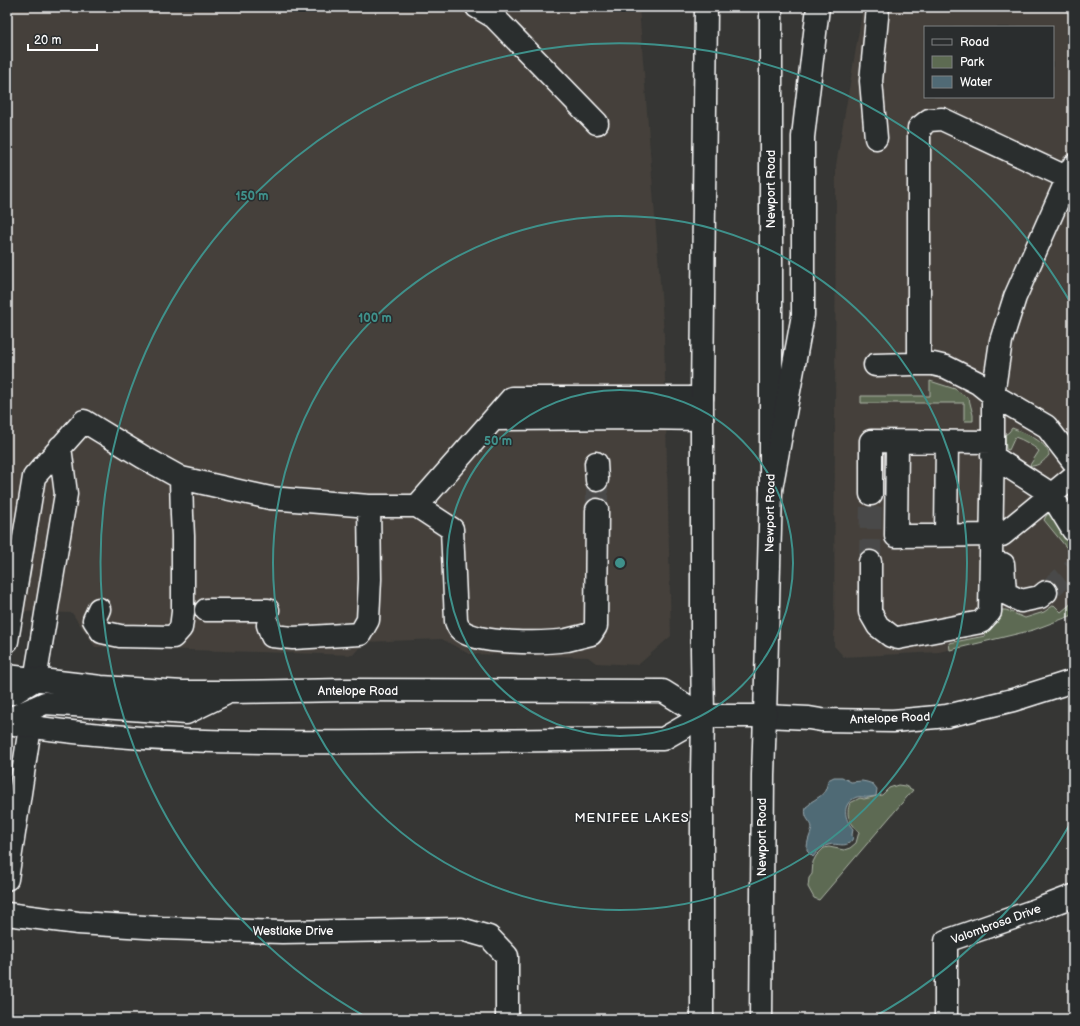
<svg xmlns="http://www.w3.org/2000/svg" width="1080" height="1026" font-family="'Balsamiq Sans',sans-serif">
<rect width="100%" height="100%" fill="#363634"/>
<filter id="ink" filterUnits="userSpaceOnUse"><feTurbulence type="fractalNoise" baseFrequency=".025" numOctaves="2"/><feDisplacementMap in="SourceGraphic" scale="8" xChannelSelector="R" yChannelSelector="G"/><feConvolveMatrix kernelMatrix="1 2 1 2 8 2 1 2 1" color-interpolation-filters="sRGB"/></filter>
<g filter="url(#ink)">
<path fill="#44403b" fill-rule="evenodd" d="M7,7h632l25,327 7,302 -33,29 -42,-2 -8,-6 -119,-3 -27,-15 -78,3 -11,13 -258,-8 -23,-34 -65,-2z
M863,7h210v608l-40,15 -94,22 -95,5 -10,-11 2,-481zM925,27h128v70h-128z"/>
<path fill="#5d6b52" stroke="#aeb5a8" d="M930,381l25,8 14,10 4,16v6h-9v-18h-103v-7h69z
M1012,428c11,4 36,14 37,27 -5,6 -10,11 -18,11l-1,-1 9,-14c-7,-6 -15,-11 -24,-14l-6,13 -3,-1 -1,-14 4,-3z
M1051,512c9,11 23,24 20,40h-1l-26,-32 2,-4z
M1073,602v13l-40,15 -83,20 -1,-7 36,-7 -1,-6 13,-7 4,-13h5l19,8 19,-6 10,-7 7,7z
M898,785l7,1 8,4 -94,110 -5,-2 -6,-11 1,-9 3,-4 1,-12 3,-6 8,-8 5,-1 15,3 6,-2 6,-5 3,-11c-9,-10 -14,-16 -9,-29l10,-5 4,1 18,-4 7,-7z"/>
<path fill="#506a75" stroke="#96a6ac" d="M834,777h8l9,5 11,-1 5,1 6,2 4,5 -1,7c-2,0 -4,1 -6,1 -5,1 -9,-1 -13,0 -16,6 -13,22 -4,32l-1,6 1,3c-6,12 -15,4 -25,7 -7,2 -11,7 -15,12l-6,-6c0,-3 0,-6 1,-10 1,-4 3,-8 4,-13 0,-7 -9,-8 -6,-21l4,-3 1,-2c11,-7 15,-8 17,-22z"/>
<g fill="none" stroke-linecap="round" stroke-linejoin="round">
<path stroke="#4a4a48" stroke-width="22" stroke-dasharray="22 11" stroke-linecap="butt" d="M597,480v30
M870,562l1,-68
M1046,592l27,-23"/>
<defs>
<path id="minor" d="M477,7l17,10 103,106
M876,138l-5,-57 7,-74
M919,364v-236l10,-8 13,-1 126,59
M875,365l38,-1h20l13,3 32,16 15,12 53,31 27,35
M494,419l144,-1 64,1
M897,442l-1,94 106,-1 71,-58
M992,456l59,38 22,36
M596,463l1,17
M871,494v-53l122,1v-47l8,-54 14,-44 58,-131
M417,506l95,-108h190
M946,535l1,-93
M870,562v50l8,14 13,10 7,2 83,-16 9,-10 3,-170
M1003,564l2,29 16,8 19,-4 6,-5
M99,609l-5,11 8,12 18,4 53,1 8,-9 2,-16v-76l-1,-21 -1,-37
M206,610h62
M268,625l4,11 21,2 67,-4 8,-14 2,-41 -1,-73
M7,641l27,-164 50,-56 59,36 38,21 89,20 99,8h48l35,23 4,92c1,3 2,6 4,8 14,16 86,14 107,11 8,-2 16,-4 24,-6l5,-8 1,-116
M35,680l31,-186 -6,-47
M765,716l44,2 12,2 72,1 54,-5 66,-16 60,-19
M7,879l23,-152
M7,914l71,9 84,5 120,4 179,-3 28,8 18,19v63
M946,1019v-78l93,-32 34,-13"/>
<path id="major" d="M7,676l94,11 82,5h46l118,-2 316,1 40,25
M7,693h7l21,-13
M7,720l38,-17 141,10 39,-19
M7,723c121,20 243,20 365,19 95,-1 189,-2 284,-3h7l40,-23h62
M702,1019v-243l1,-60 -1,-66v-252l4,-391
M761,1019l2,-244 2,-59 6,-227v-482"/>
<path id="highway" d="M771,489l32,-174v-178l15,-130"/>
</defs>
<use href="#minor" stroke="#fff" stroke-width="25"/>
<use href="#major" stroke="#fff" stroke-width="25"/>
<use href="#highway" stroke="#fff" stroke-width="25"/>
<use href="#minor" stroke="#2a2d2e" stroke-width="22"/>
<use href="#major" stroke="#2a2d2e" stroke-width="22"/>
<use href="#highway" stroke="#2a2d2e" stroke-width="22"/>
</g>
</g>
<g fill="none" stroke="#3f918b" stroke-width="2">
<circle cx="620" cy="563" r="173"/>
<circle cx="620" cy="563" r="347"/>
<path d="M1073 819A520 520 0 0 1 872 1018M368 1018A520 520 0 1 1 1073 307"/>
</g>
<g text-anchor="middle" stroke-width="3" stroke-linejoin="round" paint-order="stroke">
<g font-size="12" fill="#fff" stroke="#2a2d2e">
<text transform="translate(771 189) rotate(-90)" y="4">Newport Road</text>
<text transform="translate(770 513) rotate(-89)" y="4">Newport Road</text>
<text x="358" y="695">Antelope Road</text>
<text transform="translate(890 718) rotate(-2)" y="4">Antelope Road</text>
<text transform="translate(762 837) rotate(-90)" y="4">Newport Road</text>
<text transform="translate(996 924) rotate(-20)" y="4">Valombrosa Drive</text>
<text x="293" y="935">Westlake Drive</text>
</g>
<g font-size="13" letter-spacing="1" fill="#fff" stroke="#2a2d2e">
<text x="632" y="822">MENIFEE LAKES</text>
</g>
</g>
<circle cx="620" cy="563" r="6" fill="#3f918b" stroke="#2a2d2e" stroke-width="2"/>
<g font-size="12" text-anchor="middle" font-weight="bold" fill="#3f918b" stroke="#2a2d2e" stroke-width="3" stroke-linejoin="round" paint-order="stroke">
<text x="252" y="200">150 m</text>
<text x="375" y="322">100 m</text>
<text x="498" y="445">50 m</text>
</g>
<rect width="1080" height="1026" fill="none" stroke="#2a2d2e" stroke-width="24"/>
<rect x="12" y="12" width="1056" height="1002" fill="none" stroke="#fff" stroke-width="1.5" filter="url(#ink)"/>
<rect x="924" y="26" width="130" height="72" fill="#2a2d2e" stroke="#7f8182"/>
<rect x="932" y="39" width="20" height="6" fill="#2a2d2e" stroke="#7f8182"/>
<text x="960" y="46" font-size="12" fill="#ffffff">Road</text>
<rect x="932" y="56" width="20" height="12" fill="#5d6b52" stroke="#7f8182"/>
<text x="960" y="66" font-size="12" fill="#ffffff">Park</text>
<rect x="932" y="76" width="20" height="12" fill="#506a75" stroke="#7f8182"/>
<text x="960" y="86" font-size="12" fill="#ffffff">Water</text>
<path d="M28 44v6h69v-6" fill="none" stroke="#ffffff" stroke-width="2"/>
<text x="34" y="44" font-size="12" fill="#ffffff" stroke="#2a2d2e" stroke-width="3" paint-order="stroke">20 m</text>
</svg>
